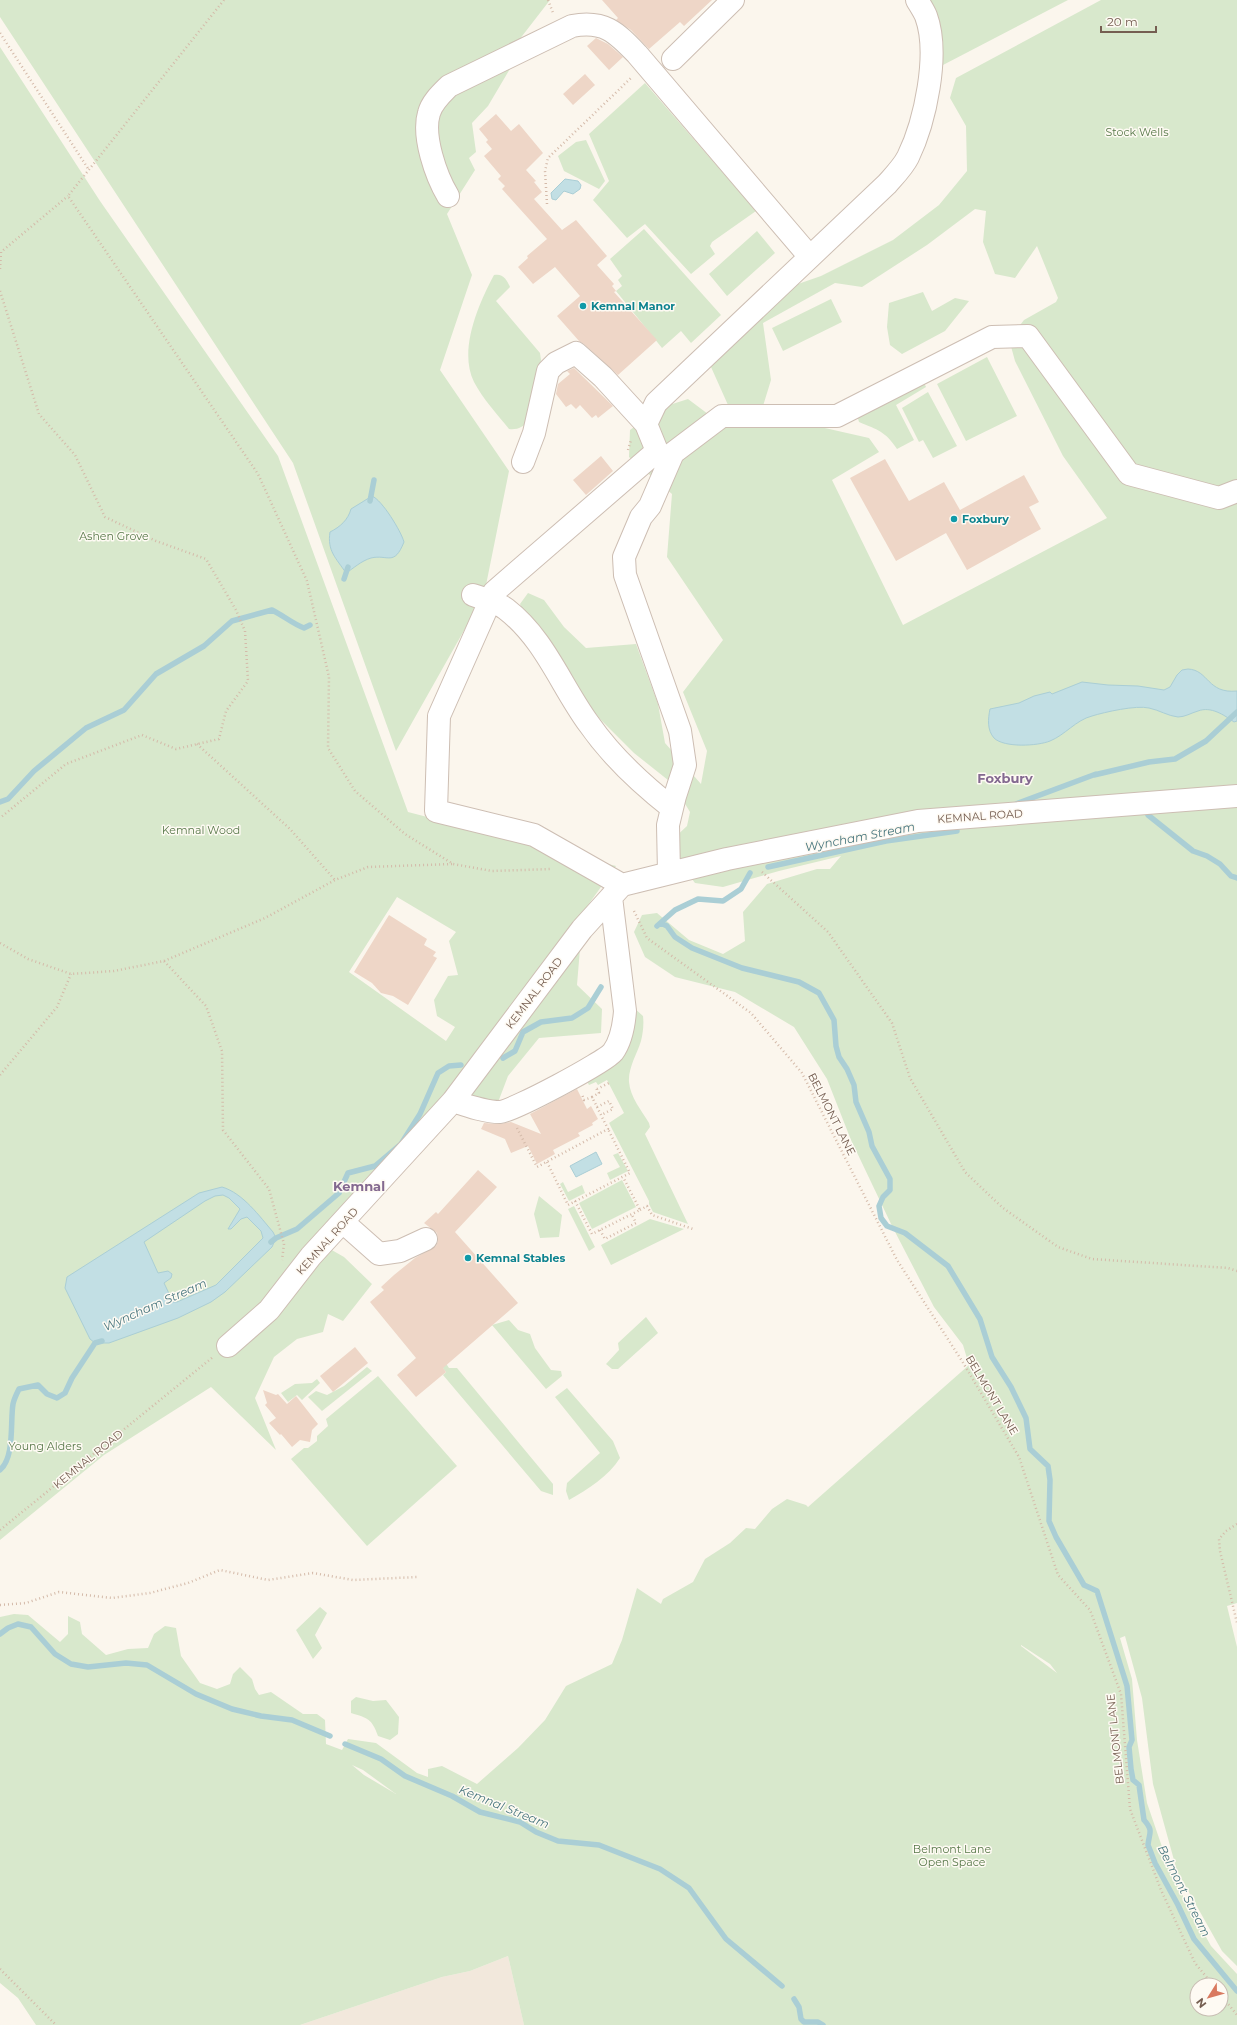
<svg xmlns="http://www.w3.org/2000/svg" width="1237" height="2025" font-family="Montserrat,sans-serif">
<rect width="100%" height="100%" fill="#fbf6ed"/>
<path fill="#f2e8dc" d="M508,1956l16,69h-224l142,-48 28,-6z"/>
<path fill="#d8e8cc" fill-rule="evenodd" d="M0,0h550l-55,71 19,-9 -26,44 -16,17 4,29 -7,6 6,12 -28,44 25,61 -32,95 69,101 -25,124 -88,156 -103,-288 -293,-446z
M929,0h139l-125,65 -6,-47z
M1101,0h136v1603l-10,3 10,41v319l-15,-15 -45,-80 -24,-87 -11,-86 -17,-62 -5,2 12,41 5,61 10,63 25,73 39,70 26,28v51h-713l-16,-69 -38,15 -28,6 -142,48h-264l-18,-27 -18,-15v-366l14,-3 14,1 32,27 8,-8v-18l12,6 2,12 24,21 22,-6 20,-1 6,-14 11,-8 11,2 5,28 19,27 17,6 13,-5 3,-10 7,-7 12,12 3,10 4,6 12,-3 32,22h14l8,6 1,24 16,6 6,-11 28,4 41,30 11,4v-8l14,-3 35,18 41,-36 27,-28 21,-34 46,-22 10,-24 15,-52 24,16 2,-5 30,-17 12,-23 25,-16 16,-15 9,1 17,-20 15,-10 19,6 2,2 161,-142 -6,-20 -29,-38 -42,-81 -41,-86 -24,-61 -33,-52 -59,-35 -60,-15 -30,-20 -11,-25 8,-17 15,-2 32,27 34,14 22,-13 -2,-29 24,-28 50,-15h13l11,-13 -62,15 -56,16 -28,-4 -19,-25 -5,-17 16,-15 3,-14 -17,-28 -39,-31 -34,-34 -71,-90 -9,-25 8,-11 16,7 20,27 22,21 50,-4 22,60 7,39 36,41 6,-33 -24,-59 40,-52 -56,-83 5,-63 -43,-37 1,-27 30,-22 28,-9 20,15 108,12 53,12 10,14 -47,28 71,145 204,-107 -44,-62 -48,-95 -6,-22 15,-19 32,-18 2,-4 -21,-52 -22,32 -20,-4 -12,-32 3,-31 -11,-2 -48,36 -65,42 -27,-4 -72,40 8,57 -8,26 -35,-1 -17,-38 -4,-28 42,-33 26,-14 46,-16 72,-36 46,-35 28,-34 -1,-45 -16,-28 6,-20zM1021,1645l29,19 7,9 -36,-27zM352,1765l11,5 33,24 -32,-19zM1197,1985h24v24h-24z
M0,47l100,154 178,255 130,356 208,54 -33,46 -6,73 25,24 -1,24 -62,5 -31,38 -11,29 -47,-12 -120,156 14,8 28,27 -29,37 -15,-7 -5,18 -26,7 -23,18 -19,41 21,52 -65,-63 -107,68 -104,85zM397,897l59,35 -7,9 9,34 -10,1 -14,24 3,16 18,11 -9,14 -97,-69z
M645,83l111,128 -44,31 -2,4 5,8 -24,20 -46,-50 -18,14 -34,-38 16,-19 -20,-47z
M586,140l19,41 -6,8 -35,-18 -6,-15 18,-14z
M644,229l77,86 -30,28 -10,-12 -19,17 -46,-57 6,-5 -4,-6 4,-4 -12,-17z
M757,231l18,22 -48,43 -18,-22z
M494,275c9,-2 13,5 16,12l-14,14 44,52 1,7 -13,61c-5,6 -10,9 -19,8 -12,-15 -26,-30 -35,-47 -16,-32 5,-79 20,-107z
M923,292l9,19 23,-13 14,3 -24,30 -43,23 -12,-9 -3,-18 2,-24z
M831,299l11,23 -59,29 -11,-23z
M987,357l30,59 -51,25 -29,-57z
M921,376l5,11 -30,18 18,35 -17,9c-12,-18 -19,-19 -38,-27l-2,-7z
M928,392l29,54 -24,12 -10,-18 -4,2 -17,-34z
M633,1007l10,9c1,8 0,17 -2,25 -4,13 -13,27 -12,41 1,15 13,29 20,41l1,4 -5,7 43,90 -35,-12 -4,-8v-3l-40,-78 15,-10 -17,-33 -9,5 -2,-3 -7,3 -5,-10z
M618,1153l10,18 -18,9 -3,-7 13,-6 -7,-12z
M622,1180l14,27 -44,22 -13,-26z
M563,1182l5,10 14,-7 3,8 -16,8 -9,-17z
M539,1196l23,19 -3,22 -19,1 -6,-24z
M574,1206l21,41 -6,4 -21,-42z
M650,1219l34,10 -73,36 -10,-20z
M404,1315l43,50 2,3h8l96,116v11l-12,-4 -98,-116 3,-3 -45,-54z
M646,1317l12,16 -40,36h-6l-6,-5 13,-14 -1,-7z
M509,1320l9,10 12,4 5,14 16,22 10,1 1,5 -16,13 -54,-64z
M367,1367l5,4 -50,40 -14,-14 8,-6 11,4 17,-9z
M378,1376l79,90 -90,80 -76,-87 13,-11h4l9,-7v-5l11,-10 -2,-7z
M317,1379l3,4 -18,17 -5,-5 -9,7 -7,-9 14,-9 17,-1z
M567,1388l46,53 7,17c-11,18 -33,32 -51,42l-3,-9 1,-8 33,-30 -45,-56z
M320,1607l7,6 -12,22 7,13 -9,11 -17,-29z
M356,1697l17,4 13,-1 13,17 -1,17 -8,6 -12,-4c-6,-17 -10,-18 -27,-23v-12z"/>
<path fill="#c2dfe4" stroke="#aaced5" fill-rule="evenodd" d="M565,179l13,2 3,4 -1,4 -7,5 -9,-3 -8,9 -4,-1 -1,-6z
M372,496c10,4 29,35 32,46 -10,25 -16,12 -33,16 -10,3 -17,10 -25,15 -10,-15 -19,-22 -16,-41 10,-5 18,-12 21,-23z
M1188,669c21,1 19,25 49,22v30l-3,1c-10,-7 -23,-16 -36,-11 -7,2 -13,6 -20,6 -10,-1 -19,-7 -29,-9 -13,-3 -44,4 -57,8 -16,4 -27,19 -42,25 -12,5 -46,7 -56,-3 -7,-8 -6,-19 -4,-29l29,-6 15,-7 16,-4 2,2 30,-12 26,3 30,1 26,4 6,-3 7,-12 5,-5z
M596,1152l6,12 -26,13 -6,-11z
M222,1187c21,6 38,30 51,45l3,6 -4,9 -47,45 -14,10 -33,16 -69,25h-14l-5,-4 -25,-51 2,-11 132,-84zM223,1195l6,3 11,11 -12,20h3l10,-10 6,-2 14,14 2,7 -47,47 -39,17h-4l-9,-19 7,-5 1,-4 -4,-3 -10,2 -14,-31 61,-41 10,-5z"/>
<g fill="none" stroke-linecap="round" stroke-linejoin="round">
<path stroke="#aaced5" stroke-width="5.5" d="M370,501l4,-21
M344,579l4,-12
M1094,775l55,-13 26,-3 31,-18 31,-29
M0,802l8,-3 26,-28 52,-43 38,-18 32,-36 48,-28 28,-25 40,-11c12,6 21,14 32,18l6,-3
M1016,804l80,-30
M1148,815l45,36 14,5 13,8 11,12 6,2
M768,867l118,-26 71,-10
M661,923l6,3 8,11 17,11 50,20 57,14 20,11 15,27 2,26 3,11 8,12 7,16 2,17 13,30 3,14 18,33v11l-7,7 -4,9 2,12 6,8 18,7 43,33 32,53 12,38 19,30 15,31 4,31 18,17 2,14 -1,41 7,16 28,48 13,6 30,95 5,54 -3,7 2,22 2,11 6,5 5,35c10,11 5,13 4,25l7,18 23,42 16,34 43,52
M657,926l18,-16 23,-11 25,2 18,-12 9,-16
M503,1058l12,-7 8,-19 18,-10 31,-4 16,-10 13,-21
M271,1242l5,-4 21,-9 42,-36 9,-20 27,-7 26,-22 19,-30 18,-41 11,-7 12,-1
M0,1470c15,-13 10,-48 13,-66 1,-5 4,-11 6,-15l19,-4 9,9 10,4 8,-5 7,-15 23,-35 7,-2
M0,1634l8,-6 10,-4 13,3 24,27 16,10 17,3 38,-4 21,2 49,29 36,15 29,7 31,4 38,16
M345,1744l36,15 24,17 47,20 28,16 40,10 16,10 22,9 41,4 61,24 29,19 37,51 56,47
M794,1999l5,8 2,12 3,3h14l5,3"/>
</g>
<path fill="#eed6c7" d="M602,0h110l-28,26 -4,-4 -31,27 -18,-19 -15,-10 2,-2z
M596,38l12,6 15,13 -14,13 -22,-24z
M585,74l10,11 -22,20 -10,-11z
M496,114l15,17 8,-7 24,29 -17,17 10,11 -2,1 8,10 -8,7 28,31 14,-10 31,36 -10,9 17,19 -2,2 4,5 -2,1 43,48 -39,35 -34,-31 -5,-3 -22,-25 23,-20 -25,-29 -22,17 -15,-17 10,-9 -1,-2 20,-17 -45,-50 3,-3 -7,-7 3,-3 -17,-20 8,-7 -6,-7 2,-2 -9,-11z
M574,368l39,38 -15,12 -2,-3 -4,3 -12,-13 -4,4 -5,-5 -5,3 -10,-13 2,-10 12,-10 -3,-3z
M601,456l12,15 -27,24 -13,-15z
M885,459l24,42 35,-19 16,28 64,-35 15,27 -10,5 12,22 -74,41 -21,-37 -50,28 -46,-83z
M389,915l38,24 -3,6 12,7 -3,4 4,2 -29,47 -15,-9 -12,-3 -9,-10 -18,-11z
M577,1089l10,20 4,-3 7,13 -6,4 1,2 -15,8 2,3 -27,14 2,4 -18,10 -9,-18 -17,7 -6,-14 -24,-10 3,-6 15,1 12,-2 30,12 -11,-20z
M478,1170l19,17 -42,45 63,71 -75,65 3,4 -30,25 -19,-22 19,-17 -46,-56 14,-12 -3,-3 13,-12 21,-17 21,-12 2,-5 -1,-8 -13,-10 12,-11 2,2z
M355,1347l13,16 -35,29 -13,-16z
M263,1390l13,5 2,-1 9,10 9,-8 22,28 -6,6 -2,12 -10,-2 -8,7 -11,-13 -1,1 -11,-12 7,-5 -11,-13 2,-2z"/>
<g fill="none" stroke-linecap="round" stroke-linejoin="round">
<defs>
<path id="minor" d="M673,59l60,-59
M448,196c-12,-20 -26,-60 -19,-83 3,-11 12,-19 20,-27l123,-60c32,-6 44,6 65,28l173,203
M646,424l10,-21 231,-219c7,-8 16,-17 21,-27 17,-35 32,-103 18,-141 -2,-5 -6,-11 -9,-16
M523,462l11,-29 14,-62 8,-8 20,-10 27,24 43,47 11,27 -163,141 -55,124 -3,95 98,24 88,50
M473,595c11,4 24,7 33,14 39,30 55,77 83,115 23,33 51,59 83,84
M669,873l-1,-48 7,-29 10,-31 -5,-34 -55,-156 -1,-18 17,-40 9,-11 23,-53 49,-37h115l155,-79 36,-1 101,138 90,24 18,-7
M453,1101c15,5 32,11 47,11 13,-1 105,-50 113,-60 8,-11 11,-28 12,-41l-14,-114
M344,1223l35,31 21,-3 26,-12
M228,1346l41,-36 42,-54 142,-155 129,-172 40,-44 105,-26 191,-38 319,-25"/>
</defs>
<use href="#minor" stroke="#cdbeb3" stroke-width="24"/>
<path stroke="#d4baa9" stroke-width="2.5" stroke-dasharray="1 3" stroke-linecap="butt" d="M224,0l-156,196 190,278 49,107 22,96 -1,71 27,43 50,43 48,30 39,7 60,-2
M548,0l5,13
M0,33l89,137
M547,204l-2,-33 3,-13 83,-80
M0,269l1,-17 67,-56
M0,291l39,123 36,41 30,62 51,24 50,18 30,51 9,21 3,50 -22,30 -7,28 -43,10 -34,-14 -76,29 -66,54
M628,450l3,-10
M197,744l93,85 45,51
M762,872l66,60 64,91 18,55 55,94 38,36 55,39 34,12 136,9 9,3
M634,911l13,27 104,75 51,60 95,187 65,101 57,96 39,118 32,35 31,84 9,115 31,81 34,73 18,22
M0,943l28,16 43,15 43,-3 50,-10 42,45 16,45 1,79 46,59 15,55 -2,16
M164,961l101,-43 70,-38 33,-13 85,-3
M0,1075l57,-68 14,-33
M597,1089l12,-6
M592,1097l7,-4 -3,-5
M597,1107l12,-6 4,8 -12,6
M517,1128l20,39 71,-38 -16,-32 -8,3 -2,-6
M547,1162l21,43 62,-32 -22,-44
M575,1201l17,33 48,-24 -17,-33
M640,1210l7,-4 5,9 41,14
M600,1230l5,9 31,-16 -4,-8
M1237,1524l-11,7 -7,8 1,12 17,72
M0,1530l213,-173
M0,1605l26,-2 33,-11 53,6 38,-5 38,-10 32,-13 48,10 45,-7 40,7 64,-3
M0,1969l56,56
M1221,1995l16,20"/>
<use href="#minor" stroke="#fff" stroke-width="22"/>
</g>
<g fill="#0f9aa8" stroke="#fefaf3" stroke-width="1.5">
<circle cx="583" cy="306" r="4"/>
<circle cx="954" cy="519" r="4"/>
<circle cx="468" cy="1258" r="4"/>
</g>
<g text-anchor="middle" stroke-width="3" stroke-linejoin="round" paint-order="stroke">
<g font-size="11" fill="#58794a" stroke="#fefaf3">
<text x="1137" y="136">Stock Wells</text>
<text x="114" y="540">Ashen Grove</text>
<text x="201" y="834">Kemnal Wood</text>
<text x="45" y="1450">Young Alders</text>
<text x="952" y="1853">Belmont Lane<tspan x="952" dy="13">Open Space</tspan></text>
</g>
<g font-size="11" font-weight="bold" fill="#0d838f" stroke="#fefaf3" text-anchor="start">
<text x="591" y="310">Kemnal Manor</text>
<text x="962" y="523">Foxbury</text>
<text x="476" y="1262">Kemnal Stables</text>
</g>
<g font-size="11" fill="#755e51" stroke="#fefaf3">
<text transform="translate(980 816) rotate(-4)" y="4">KEMNAL ROAD</text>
<text transform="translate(534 993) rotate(-53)" y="4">KEMNAL ROAD</text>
<text transform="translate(832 1114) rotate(63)" y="4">BELMONT LANE</text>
<text transform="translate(327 1241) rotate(-48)" y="4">KEMNAL ROAD</text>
<text transform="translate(992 1395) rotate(59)" y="4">BELMONT LANE</text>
<text transform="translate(88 1459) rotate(-39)" y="4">KEMNAL ROAD</text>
<text transform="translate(1115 1739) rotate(-96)" y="4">BELMONT LANE</text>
</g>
<g font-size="12" font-style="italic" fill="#49777f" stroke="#fefaf3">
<text transform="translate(860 837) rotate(-11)" y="4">Wyncham Stream</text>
<text transform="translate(155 1305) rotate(-24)" y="4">Wyncham Stream</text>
<text transform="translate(504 1807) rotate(22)" y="4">Kemnal Stream</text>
<text transform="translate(1184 1891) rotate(63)" y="4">Belmont Stream</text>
</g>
<g font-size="13" font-weight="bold" fill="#836990" stroke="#fefaf3">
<text x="1005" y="783">Foxbury</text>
<text x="359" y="1191">Kemnal</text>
</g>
</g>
<g transform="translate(1209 1997) rotate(233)"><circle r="19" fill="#fefaf3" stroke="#c7bcb2"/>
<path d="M0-3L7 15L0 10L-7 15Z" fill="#d9795f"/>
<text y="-6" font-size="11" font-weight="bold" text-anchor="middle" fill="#755e51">N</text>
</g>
<path d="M1101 26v6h55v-6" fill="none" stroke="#755e51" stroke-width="2"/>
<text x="1107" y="26" font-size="12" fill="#755e51" stroke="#fefaf3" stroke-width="3" paint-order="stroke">20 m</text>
</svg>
